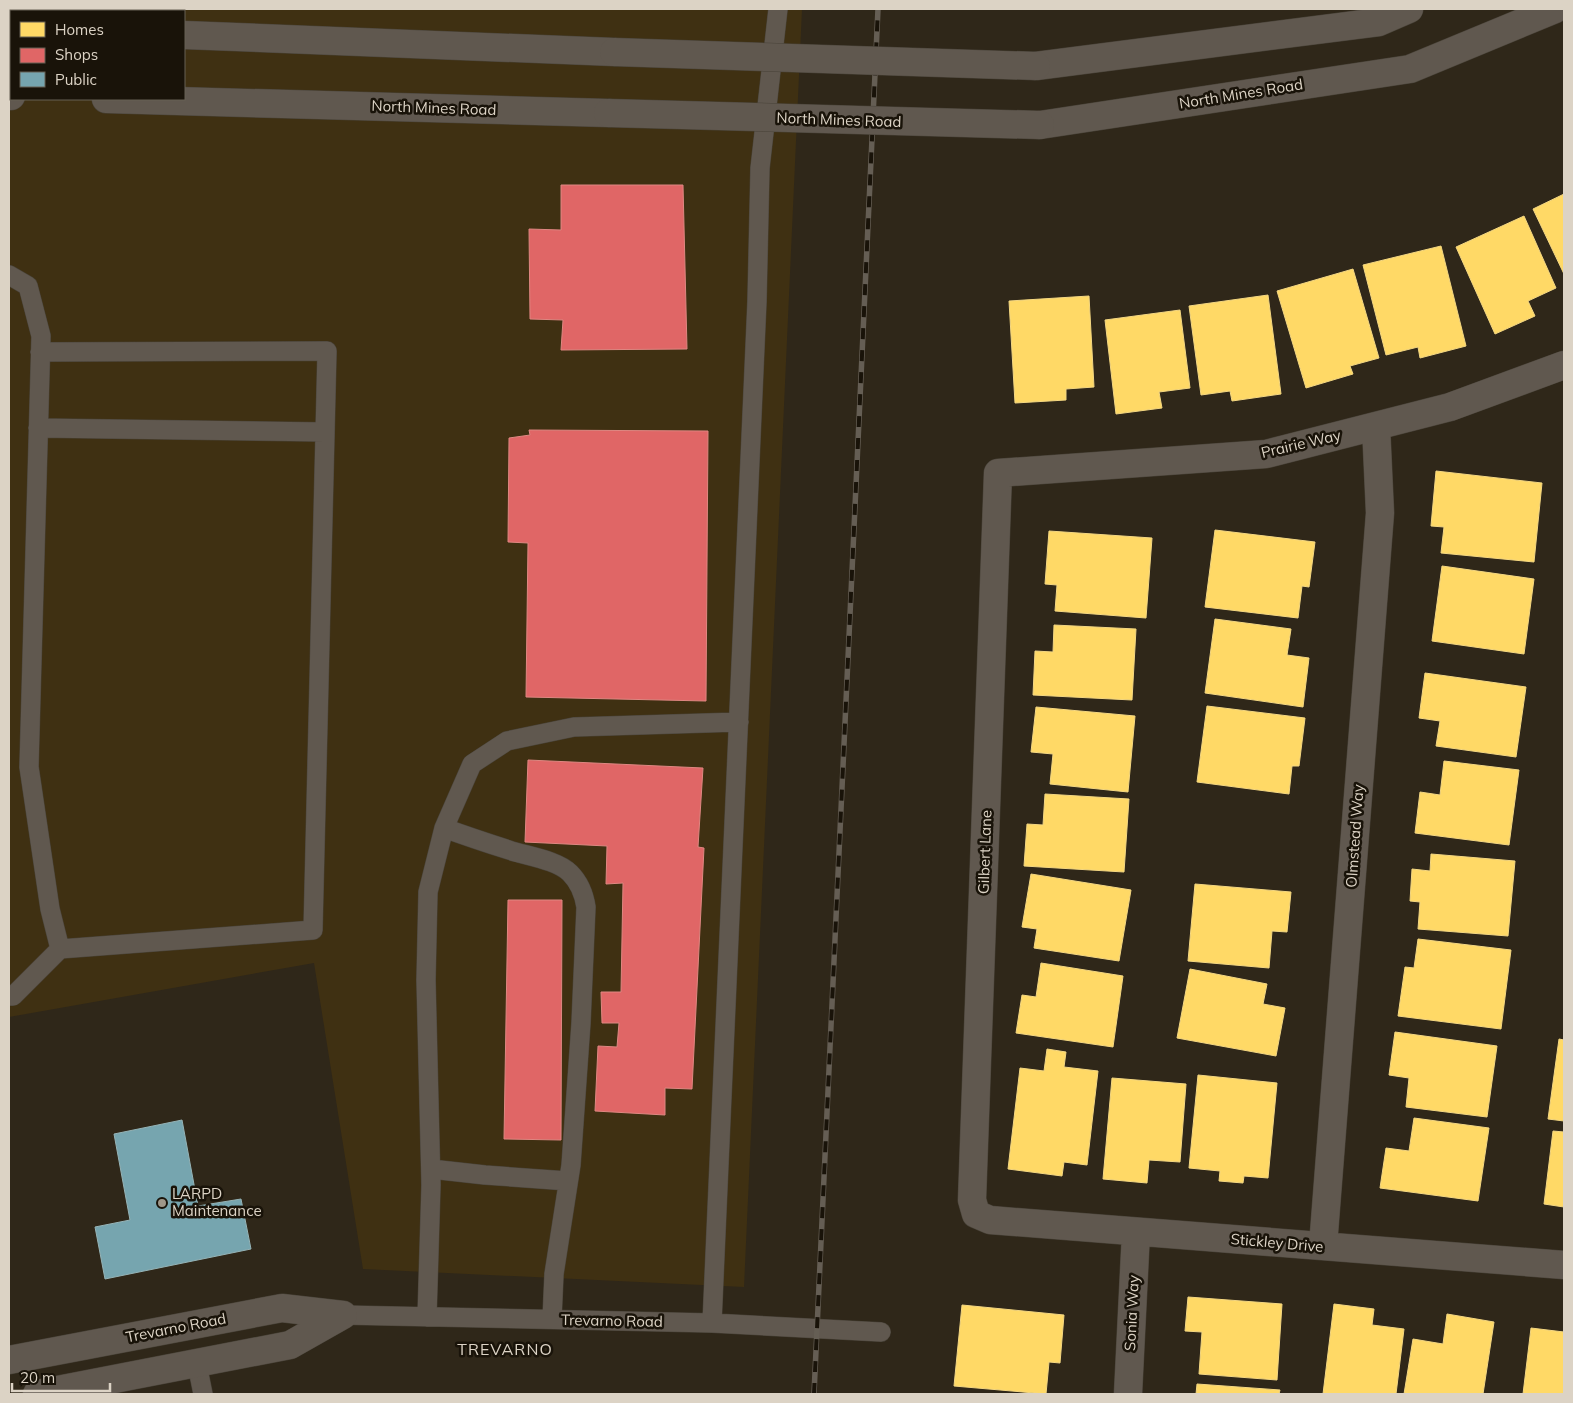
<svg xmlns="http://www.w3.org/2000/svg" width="1573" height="1403" font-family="Mulish,sans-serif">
<rect width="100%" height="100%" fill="#2f2719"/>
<path fill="#3f3012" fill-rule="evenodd" d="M9,9h793l-58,1278 -381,-18 -49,-306 -305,54zM11,11h173v88h-173z"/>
<path fill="#ffd966" stroke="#f4d782" d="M1564,194v80l-31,-65z
M1524,216l32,72 -28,13 7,15 -40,18 -39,-87z
M1441,246l25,100 -46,12 -2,-11 -32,8 -23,-90z
M1353,269l26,89 -29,8 3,8 -47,14 -29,-97z
M1268,295l13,99 -49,7 -2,-10 -29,4 -12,-89z
M1089,296l5,91 -28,2v11l-51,3 -6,-102z
M1180,310l10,78 -31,4 3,16 -46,6 -11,-94z
M1436,471l106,12 -8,79 -93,-9 3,-26 -13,-1z
M1215,530l100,12 -6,45 -7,-1 -4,32 -93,-11z
M1049,531l103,7 -6,80 -91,-7 2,-26 -12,-1z
M1442,566l92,13 -10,75 -92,-13z
M1215,619l76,10 -4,26 22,3 -6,49 -98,-14z
M1054,625l82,4 -4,71 -99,-5 2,-44 18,1z
M1425,673l101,14 -10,70 -80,-11 4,-25 -21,-3z
M1207,706l98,12 -6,48h-7l-3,28 -92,-12z
M1036,707l99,9 -7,76 -78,-8 3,-30 -22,-2z
M1444,761l75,9 -10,75 -94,-12 5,-41 20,3z
M1045,794l84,5 -5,73 -100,-6 3,-42 16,1z
M1431,854l84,7 -7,75 -90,-7 2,-27 -10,-1 2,-32 18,2z
M1031,874l100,16 -12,71 -85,-13 3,-19 -15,-2z
M1195,884l96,8 -4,40 -15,-1 -3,37 -81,-7z
M1418,939l93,11 -10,79 -103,-13 7,-49 9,1z
M1041,963l82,13 -10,71 -97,-14 6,-38 14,2z
M1190,969l77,15 -4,20 22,4 -9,48 -99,-18z
M1395,1032l102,14 -10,71 -81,-10 3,-29 -20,-3z
M1559,1039l5,1v81l-16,-2z
M1047,1049l19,3 -2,15 34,4 -11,94 -23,-3 -2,14 -54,-7 12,-101 24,3z
M1198,1075l79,8 -9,95 -24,-2 -1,7 -24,-2 1,-10 -31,-3z
M1112,1078l74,6 -6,78 -31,-2 -2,23 -44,-4z
M1414,1118l75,10 -11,73 -98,-13 6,-40 23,3z
M1553,1131l11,1v75l-20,-3z
M1188,1297l94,7 -5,76 -78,-6 3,-42 -17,-1z
M1334,1304l40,5 -2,16 32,4 -8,65h-73z
M962,1305l102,10 -4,48 -11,-1 -3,32 -92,-8z
M1447,1314l47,8 -11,72h-79l9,-55 30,5z
M1531,1328l33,4v62h-41z
M1197,1384l83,6 -1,4h-83z"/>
<path fill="#e06666" stroke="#df8782" d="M561,185h122l4,164 -126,1 2,-30 -33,-1 -1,-90 32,1z
M529,430l179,1 -2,270 -180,-4 2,-154 -20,-1 1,-104 21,-3z
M528,760l175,8 -5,79 6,1 -12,241 -27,-1v27l-70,-4 3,-65 19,1 2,-24h-17l-1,-31h20l2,-109 -17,1 1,-38 -82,-4z
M508,900h54l-1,240 -57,-1z"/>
<path fill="#76a5af" stroke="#95b3b6" d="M182,1120l16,86 43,-7 10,50 -146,30 -10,-52 35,-7 -16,-86z"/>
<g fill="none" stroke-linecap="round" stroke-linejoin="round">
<defs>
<path id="lane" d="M9,275l19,11 13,50 -12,431 21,142 10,40 253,-19 14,-579 -287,1
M38,428l287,4
M444,828c22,8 43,15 65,22 18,6 48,10 61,23 10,10 14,21 16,34l-5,116 -10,142 -17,109 -2,45
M9,996h4l47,-47
M431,1169l54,6 83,6
M343,1315l369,8 169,9
M427,1317l4,-132 -5,-205 2,-88 16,-64 28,-64 35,-23 67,-14 165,-5
M712,1323l45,-1022 3,-133 18,-159
M197,1364l6,30"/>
<path id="street" d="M1564,365l-114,42 -184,47 -268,19 -26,727 4,14 14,6 574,45
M1323,1246l57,-733 -4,-87
M9,1360l273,-52 61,7
M37,1394l253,-49 53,-30
M1128,1394l8,-162"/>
<path id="secondary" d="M9,28h2
M184,35l430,17
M1036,66l343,-44 30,-13
M9,96h2
M106,99l502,14
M1040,125l370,-56 145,-60"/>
</defs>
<use href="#lane" stroke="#494339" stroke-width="20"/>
<use href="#street" stroke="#494339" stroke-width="29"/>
<use href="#secondary" stroke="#494339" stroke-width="29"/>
<use href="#lane" stroke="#60584f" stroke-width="19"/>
<use href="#street" stroke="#60584f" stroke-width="28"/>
<use href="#secondary" stroke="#60584f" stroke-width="28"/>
<defs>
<path id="rail" d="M814,1394l64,-1385"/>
</defs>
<use href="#rail" stroke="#655e54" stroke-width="5.5"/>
<use href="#rail" stroke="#191309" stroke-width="4" stroke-dasharray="11" stroke-linecap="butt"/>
<defs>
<path id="secondary-bridge" d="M614,52l422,14
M608,113l432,12"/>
</defs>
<use href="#secondary-bridge" stroke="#494339" stroke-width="29" stroke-linecap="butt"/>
<use href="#secondary-bridge" stroke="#60584f" stroke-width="28"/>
</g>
<circle fill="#9f9789" stroke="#191309" stroke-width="2" cx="162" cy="1203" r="5"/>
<g text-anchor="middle" stroke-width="5" stroke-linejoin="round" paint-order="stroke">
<g font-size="15" fill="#dcd3c5" stroke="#191309">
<text transform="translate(1241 94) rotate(-9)" y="5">North Mines Road</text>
<text transform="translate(434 108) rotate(2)" y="5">North Mines Road</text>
<text transform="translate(839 120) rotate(2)" y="5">North Mines Road</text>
<text transform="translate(1301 444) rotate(-13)" y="5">Prairie Way</text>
<text transform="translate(1355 836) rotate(-86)" y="5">Olmstead Way</text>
<text transform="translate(985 852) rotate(-88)" y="5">Gilbert Lane</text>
<text transform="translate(1277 1243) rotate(5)" y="5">Stickley Drive</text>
<text transform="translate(1132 1313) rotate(-87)" y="5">Sonia Way</text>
<text transform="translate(612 1321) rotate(1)" y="5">Trevarno Road</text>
<text transform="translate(176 1328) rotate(-11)" y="5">Trevarno Road</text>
</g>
<g font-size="15" fill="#dcd3c5" stroke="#191309" text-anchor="start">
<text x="172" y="1199">LARPD<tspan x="172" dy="17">Maintenance</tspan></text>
</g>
<g font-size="16" letter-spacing="1" fill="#dcd3c5" stroke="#191309">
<text x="505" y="1355">TREVARNO</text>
</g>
</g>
<rect width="1573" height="1403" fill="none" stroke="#dcd3c5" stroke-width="20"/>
<rect x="10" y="10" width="175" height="90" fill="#191309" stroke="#676054"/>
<rect x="20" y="22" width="25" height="15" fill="#ffd966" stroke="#676054"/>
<text x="55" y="35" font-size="15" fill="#dcd3c5">Homes</text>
<rect x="20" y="48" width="25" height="15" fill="#e06666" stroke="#676054"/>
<text x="55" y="60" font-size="15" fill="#dcd3c5">Shops</text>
<rect x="20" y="72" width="25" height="15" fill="#76a5af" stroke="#676054"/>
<text x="55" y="85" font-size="15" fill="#dcd3c5">Public</text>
<path d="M12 1383v8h98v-8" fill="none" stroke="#dcd3c5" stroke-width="2.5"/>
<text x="20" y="1383" font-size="15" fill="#dcd3c5" stroke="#191309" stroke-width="4" paint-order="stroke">20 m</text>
</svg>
